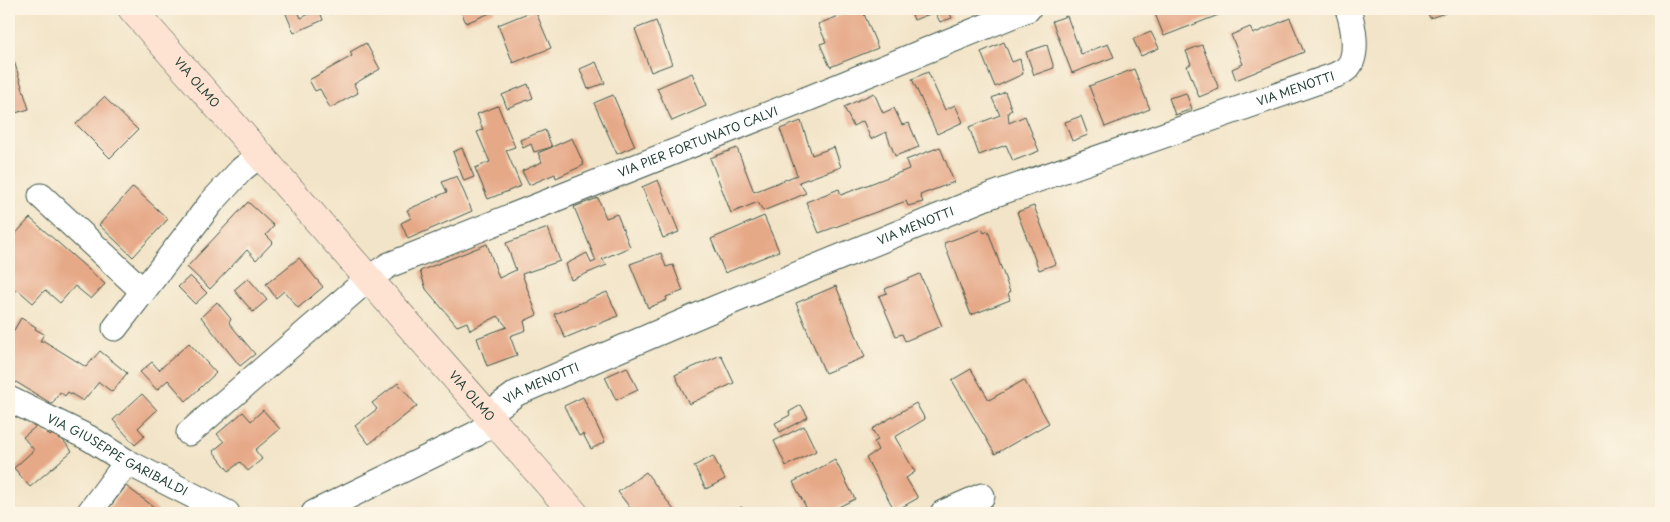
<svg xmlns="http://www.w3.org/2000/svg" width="1670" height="522" font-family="'Playpen Sans',sans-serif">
<rect width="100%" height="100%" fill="#fcf5e5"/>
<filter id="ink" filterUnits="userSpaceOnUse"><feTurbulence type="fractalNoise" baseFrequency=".02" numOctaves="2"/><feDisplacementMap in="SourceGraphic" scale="10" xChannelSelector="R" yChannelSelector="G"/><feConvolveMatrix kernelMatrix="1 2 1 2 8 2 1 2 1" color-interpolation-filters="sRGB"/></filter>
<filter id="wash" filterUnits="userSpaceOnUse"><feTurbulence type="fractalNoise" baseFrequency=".0096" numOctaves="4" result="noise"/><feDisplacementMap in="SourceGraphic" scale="20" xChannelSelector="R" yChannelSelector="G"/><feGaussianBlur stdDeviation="1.12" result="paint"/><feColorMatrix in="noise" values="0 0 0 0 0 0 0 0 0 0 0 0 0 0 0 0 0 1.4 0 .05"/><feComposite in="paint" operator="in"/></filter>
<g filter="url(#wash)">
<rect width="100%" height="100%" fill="#f2e4c8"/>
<path fill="#83d291" stroke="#518862" d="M770,9h31l-28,7z"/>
<g id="blocks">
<path fill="#e6a988" d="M284,9h13l4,9 18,-9 4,11 -29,13z
M327,9h15l-12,5z
M460,9h34l1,2 -29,12z
M857,9h5l16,39 -48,19 -10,-23 6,-2 -8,-18z
M910,9h38l4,9 -12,4 -5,-10 -21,8z
M974,9h16l-14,5z
M1153,9h81l-70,27z
M1426,9h31l-27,9z
M535,10l16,38 -38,15 -15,-38z
M1067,16l14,38 27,-10 6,13 -42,16 -20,-52z
M1290,18l14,34 -68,28 -4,-11 11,-5 -12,-29 19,-8 3,7z
M656,21l16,43 -21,8 -16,-43z
M1151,32l8,16 -18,8 -8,-17z
M1004,42l8,20 8,-3 3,15 -28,13 -14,-35z
M366,43l14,26 -26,15 4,9 -28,15 -10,-19 -5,2 -6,-11 43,-24 -2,-4z
M1047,45l7,23 -20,7 -8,-23z
M1202,45l17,44 -20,8 -12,-31 4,-2 -5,-13z
M14,61l15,48 -20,6v-52z
M596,62l9,21 -17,6 -8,-20z
M1134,69l16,40 -45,18 -16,-41z
M928,72l17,38 10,-5 8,17 -26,12 -25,-55z
M692,73l14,33 -34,15 -15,-33z
M528,84l5,14 -26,10 -5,-13z
M1005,92l7,18 -4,2 1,11 16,-7 14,35 -26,10 -7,-16 -27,10 -10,-28 31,-12 -8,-17z
M874,93l9,20 11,-5 8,17 7,-2 10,24 -24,9 -9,-24 -15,7 -8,-18 -10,5 -9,-19z
M1186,93l6,16 -17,6 -6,-17z
M613,95l22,51 -18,8 -23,-51z
M104,97l34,33 -28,28 -34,-34z
M498,106l17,41 -9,3 15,36 -33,13 -13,-31 15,-6 -13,-30 6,-2 -6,-16z
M1081,116l7,19 -16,6 -7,-19z
M801,121l11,34 22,-8 7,20 -42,15 7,11 -11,5 -32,13 -5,-9 -27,11 -21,-55 27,-10 17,44 43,-17 -17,-46z
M545,130l7,17 20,-9 12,27 -28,13 -1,-4 -26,11 -7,-14 20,-9 -4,-9 14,-6 -18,5 -3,-8 -8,4 -3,-8z
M940,147l14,35 -34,13 3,7 -15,4 -2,-5 -87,32 -13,-31 33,-13 2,6 68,-26 -3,-9z
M462,148l12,29 -10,4 -11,-29z
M457,176l15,35 -64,28 -7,-16 10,-5 -4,-8 40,-18 -5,-10z
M658,180l21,52 -16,6 -21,-51z
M133,187l35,32 -35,38 -34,-32z
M598,198l8,20 11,-4 13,33 -28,12 5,6 -36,15 -5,-16 21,-11 4,10 5,-2 -22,-54z
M248,202l26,24 -8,9 7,7 -17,18 -9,-10 -37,39 -23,-22z
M1034,206l22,58 -17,6 -22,-58z
M764,216l15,35 -54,22 -14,-34z
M30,218l75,66 -14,15 -16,-13 -15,17 -15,-13 -12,13 -16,-14 -8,10v-58z
M548,228l12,33 -38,13 15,41 -13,6 2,9 -16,6 7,19 -30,11 -10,-28 30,-11 -9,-11 -28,14 -3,-8 -10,4 -31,-37 -6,-18 67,-27 12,34 17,-8 -10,-27z
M982,229l2,4 4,-2 22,61 -2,1 2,7 -39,15 -27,-72z
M661,253l5,14 7,-2 10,26 -17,6 1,3 -19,8 -18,-44z
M299,258l24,29 -25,21 -14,-17 -8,7 -10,-14z
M920,274l22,52 -37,15 -3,-7 -6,2 -17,-40 8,-3 -2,-4z
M190,276l17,17 -12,11 -17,-17z
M248,278l19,22 -14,12 -19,-22z
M836,286l29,71 -40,16 -29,-70z
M607,292l11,24 -53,22 -11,-24z
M217,302l14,17 -2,4 26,31 -15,12 -39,-49z
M21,318l15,9 -1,2 9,5 -4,7h4l42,26 14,-16 27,22 -15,19 -13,-10 -16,19 -15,-9 -3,4 -5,-4 -8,12 -36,-22 -6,9 -1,-1v-51z
M189,343l27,30 -30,28 -18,-21 -11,10 -17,-18 12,-10 7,8z
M721,355l13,28 -45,21 -14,-29z
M627,367l11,23 -22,10 -11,-23z
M971,369l18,31 35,-20 25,43 -54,31 -43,-74z
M398,383l19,23 -48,38 -14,-18 22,-17 -5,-6z
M142,394l15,16 -19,18 7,8 -10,9 -22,-25z
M583,397l22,45 -14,7 -8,-15 -4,2 -15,-30z
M916,403l9,16 -30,18 20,35 -9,6 12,20 -23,13 -29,-53 12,-8 -4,-8 4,-2 -6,-11z
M801,405l7,12 -28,15 -5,-9 15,-8 -1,-3z
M263,410l17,19 -25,21 7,9 -14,12 -8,-9 -11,9 -16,-20 11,-9 -7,-8 26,-22 8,9z
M39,424l11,12 6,-4 16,19 -42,36 -16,-19 20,-18 -11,-13z
M804,426l12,25 -30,15 -12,-25z
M713,456l12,23 -19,10 -12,-23z
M835,460l20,39 -29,14h-17l-16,-31z
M646,472l30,41h-34l-3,-4 -5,4 -16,-21z
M126,486l32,24 -2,3h-51z
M9,494l6,6 -6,7z
M742,507l2,6h-16z"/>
</g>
</g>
<g filter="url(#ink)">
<use href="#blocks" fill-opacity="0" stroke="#3f564a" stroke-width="1"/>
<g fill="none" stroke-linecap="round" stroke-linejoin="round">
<defs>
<g id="street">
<path d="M41,196l102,95"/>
<path d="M115,328l96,-125 31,-34 18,-14"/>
<path id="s1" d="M9,399l80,39 38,24 100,51"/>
<path id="s2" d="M488,414l29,-21 199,-85 268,-110 352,-123c3,-2 7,-3 10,-6 14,-12 7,-45 2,-60"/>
<path id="s3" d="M189,433l179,-154 21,-14 428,-170 211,-86"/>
<path d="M89,513l38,-51"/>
<path d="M314,513l162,-79 17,-13"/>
<path d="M943,513l39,-17"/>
</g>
<g id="secondary">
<path id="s4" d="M132,9l442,504"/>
</g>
</defs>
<use href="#street" stroke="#3f564a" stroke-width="27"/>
<use href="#secondary" stroke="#3f564a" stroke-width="29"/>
<use href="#street" stroke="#fff" stroke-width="25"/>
<use href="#secondary" stroke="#fee3d2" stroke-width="28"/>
</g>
</g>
<g text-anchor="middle" stroke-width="4" stroke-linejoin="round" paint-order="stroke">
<g font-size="12" fill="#1f3d34" stroke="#fcf5e5">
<text dy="4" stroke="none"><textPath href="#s4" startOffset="98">VIA OLMO</textPath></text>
<text dy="4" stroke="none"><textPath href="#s2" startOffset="872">VIA MENOTTI</textPath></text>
<text dy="4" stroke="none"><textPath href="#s3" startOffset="594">VIA PIER FORTUNATO CALVI</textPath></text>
<text dy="4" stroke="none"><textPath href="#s2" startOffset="468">VIA MENOTTI</textPath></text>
<text dy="4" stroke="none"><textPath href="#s2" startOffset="62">VIA MENOTTI</textPath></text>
<text dy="4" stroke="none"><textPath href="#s4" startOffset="515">VIA OLMO</textPath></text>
<text dy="4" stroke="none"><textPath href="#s1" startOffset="122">VIA GIUSEPPE GARIBALDI</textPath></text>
</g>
</g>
<rect width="1670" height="522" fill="none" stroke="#fcf5e5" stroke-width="30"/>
</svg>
